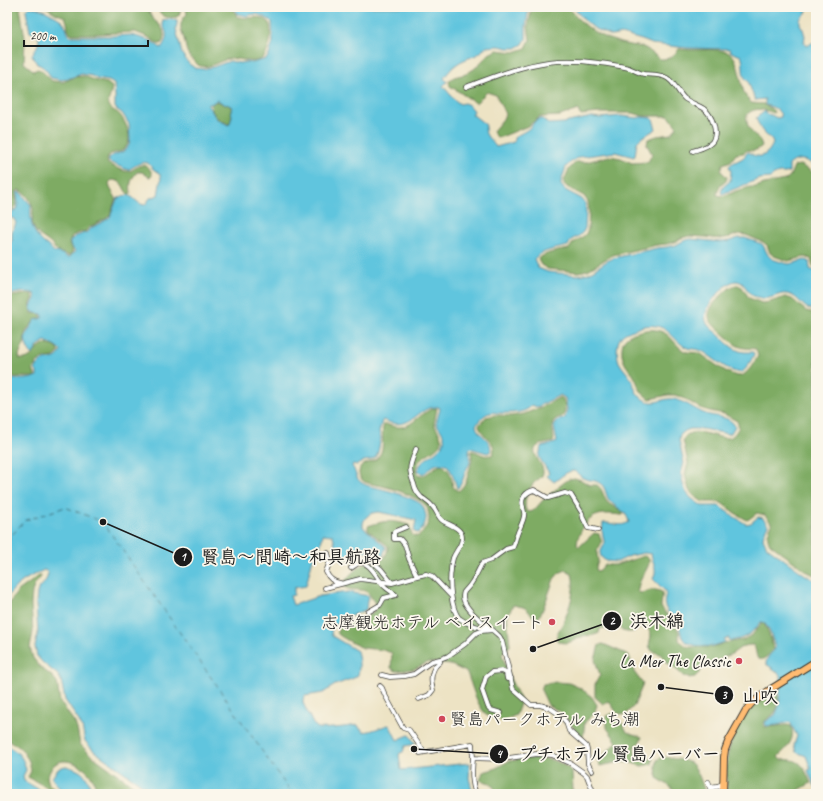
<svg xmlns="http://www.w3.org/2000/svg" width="823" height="801" font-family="Caveat,'Klee One',sans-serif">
<rect width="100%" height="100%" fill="#fbf7ec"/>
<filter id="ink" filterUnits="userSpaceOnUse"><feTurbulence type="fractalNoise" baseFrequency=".025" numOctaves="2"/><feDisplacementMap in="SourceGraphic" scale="8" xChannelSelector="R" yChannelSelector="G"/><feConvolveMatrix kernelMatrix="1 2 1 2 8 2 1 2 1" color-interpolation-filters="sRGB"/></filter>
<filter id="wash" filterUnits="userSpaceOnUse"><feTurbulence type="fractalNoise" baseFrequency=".012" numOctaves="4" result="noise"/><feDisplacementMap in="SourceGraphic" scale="16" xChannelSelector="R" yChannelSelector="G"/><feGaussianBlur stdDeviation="0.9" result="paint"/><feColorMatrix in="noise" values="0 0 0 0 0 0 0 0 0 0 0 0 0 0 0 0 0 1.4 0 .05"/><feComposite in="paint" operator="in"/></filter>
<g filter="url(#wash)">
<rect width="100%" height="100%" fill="#ede3c4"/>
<path fill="#7eab64" stroke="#4d6440" d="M7,7h15l-2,1 5,30 -1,25 10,8 3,-2 4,1 11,11 11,1 12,-5 9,-1 13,5 10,2 5,4c0,6 -5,15 -4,18 2,5 9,6 12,10 7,9 14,25 4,34 -5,4 -10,3 -15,6l-2,5 1,4c6,2 15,9 22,7 7,-3 7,-6 15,-6 4,3 7,6 7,11l-3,1 -7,-5h-5c-7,8 -7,12 -6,22h-3c-7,-8 -4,-13 -16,-14l-3,3 1,5 6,10 -6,17 -3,3 -17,9 -4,4 -10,3 -4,2 -3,8 4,6 -2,5c-5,1 -11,-2 -15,-5 -4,-3 0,-1 -4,-5 -5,-6 -14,-8 -18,-17 -3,-6 -1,-12 -1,-19 -1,-7 -7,-17 -14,-19l-3,2c0,16 2,11 -9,23z
M46,7h99l6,7 3,6 6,5 3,5 1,5 -1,6 -2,3h-3l-10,-7 -13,-5 -39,2h-24l-2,-1 -2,-3 -1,-8 -2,-5 -10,-4z
M157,7h76l4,10c3,0 7,1 10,1 10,0 13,-3 22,4 3,9 2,18 -1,27 -7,22 -26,7 -40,10 -9,2 -21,11 -30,6 -1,-1 -2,-3 -4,-4 0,0 -4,-4 -4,-4 -5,-6 -4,-14 -7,-21 -1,-4 -3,-7 -2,-12 1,-4 3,-7 6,-10l-1,-5 -3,-1 -2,1 -2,6 -2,2c-9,2 -17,0 -20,-10z
M532,7h36l13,15 11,8 14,8 18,6 19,3 4,2 13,10c5,0 11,0 15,-5 1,-2 2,-3 4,-5 13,2 27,0 40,1 4,1 10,2 12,4 7,4 10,30 13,38 1,4 4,7 7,11l13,1v1c4,2 9,3 10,8 -9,-3 -20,-7 -27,2 -1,4 0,9 2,13 4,7 12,10 13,18 -5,4 -8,6 -14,4l-5,3 -7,1 -5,7 -8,3 -2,7 6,6 -1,4c-5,4 -9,7 -9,14l5,1 5,-1 9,-4 14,-4h6l8,-3 21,-4 5,-4 4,-10 6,-1 16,9v95l-3,-2 -2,-8 -6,-2 -17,4 -3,-1 -11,-4 -4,-3 -3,-8 -4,-3 -17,-7 -7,-1 -9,3 -9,2 -16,-2 -16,-1 -8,2 -6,4 -8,2 -10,1 -44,10 -7,4 -18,11 -10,2 -30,-3 -7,-4 -3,-6c8,-7 21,-8 31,-10l4,-6 8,-5 5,-4 2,-5 1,-17 -1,-10 -4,-6 -17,-9 -3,-3v-3l5,-12 7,-7h10l23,-6 12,2 11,5 16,-1 4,-8 -5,-9 1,-6 9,-3 14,-2 6,-7 -8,-11h-26l-10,-3h-34l-19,2 -2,-5 -18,6 -20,1 -12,9 -27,11h-4l-3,-3 -1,-3 10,-12 2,-5 -9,-19 -9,-3 -11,11 -26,-17 -1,-5 5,-4 12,-3 8,-5 15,-15 8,-4 17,2 12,-4 4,-8 -2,-14z
M217,101l9,4 1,-1 5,4 -1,2 1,6 -2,8h-2c-6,-4 0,0 -6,-3 -7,-3 -11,-10 -11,-17z
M736,285h2l4,2 7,11 13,5 8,-1 15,-5 7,2 14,12 10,2v263l-10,-5 -36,-27c-4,-9 -2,-11 2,-20l-7,-9 -8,-2 -8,6 -2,1 -12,-7 -15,-11h-17l-9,-6 -5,-6 -4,-15 3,-12 -5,-23c8,-18 38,2 48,-3 4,-2 6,-7 8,-10l-2,-6 -13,-7 -14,-3 -10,-3 -17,-10 -8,-3h-7l-18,4c-3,-2 -7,-4 -9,-8 -4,-6 -4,-12 -10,-19 -6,-7 -10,-14 -9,-24 1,-10 4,-11 12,-15 12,-4 24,-6 35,3 5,5 9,11 15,15 4,2 10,1 15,2 3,1 7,5 10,7 7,5 21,15 29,16 9,1 16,-14 20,-20l-2,-7c-6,-1 -12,0 -18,-3 -6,-3 -10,-8 -15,-12 -12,-11 -21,-17 -7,-33 7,-7 11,-13 20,-16z
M27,294h5c5,7 -6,8 0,19l9,1v4c-7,2 -13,9 -16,16 -1,4 0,7 -1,10 -2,5 -4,8 -5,13l1,2c12,2 15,-11 24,-15l11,2 4,5c-6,14 -19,-1 -26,19l2,5v2h-28v-80z
M560,397l3,2c2,6 3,11 0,17 -2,1 -5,2 -7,3 -8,4 0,16 -3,23l-14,3c-12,7 5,18 4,27 0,6 -7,8 -10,12 -5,7 -10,17 -7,26l3,2 4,-1 3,-3 8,-9 18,-15 7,-5 6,-1 6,2 9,5h7c6,4 6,11 10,17 4,4 12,6 16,11v2h-2c-17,-2 -29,-3 -39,14 -2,5 -5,10 -5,16l2,2 15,-14 5,1c6,12 -2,12 -2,19 0,2 1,6 1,7 0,4 -2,5 -2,9l1,2 3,-1 5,-6 5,1h6l28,-9c2,1 4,1 5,4 2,7 -12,20 -11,31l2,2c10,-1 11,-6 22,-1 1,5 -1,10 -1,15l15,19 3,6v8l2,2 5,4 3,1h23l12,-4 19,-3 9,-5 9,-11 2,-1 2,2 6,14 2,10c-4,5 -8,12 -15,10 -3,-5 -1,-9 -5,-14 -13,0 -14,5 -23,10 -3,1 -6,2 -9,4 -4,1 -7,4 -11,6l-3,-2 -5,2 -3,8 -4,4 -7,1 -5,-2 -5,-5 -9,-7 -9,-10 -8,-3 -3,-5 2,-11 -4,-9c-11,1 -10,9 -25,5l-2,-4 -4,1 -5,4 -3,-1 -3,-3h-3l-2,1 -1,4c-5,3 -10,2 -15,3 -9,3 -18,11 -27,4 -2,-6 4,-12 6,-17 7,-16 13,-33 9,-50l-6,-3 -7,3 -5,6 -11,30 -5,10c-7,-1 -8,-9 -15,-12 -3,-1 -7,-1 -10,-2l-6,12 3,29 -8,8 6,20 13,27 -5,14 -13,6c-5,-2 -12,-3 -16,-6 -10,-8 -15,-30 -20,-42l-3,-2 -13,-6 -22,-3 -15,7 -18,2 -5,-3 1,-15 -9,-3 -20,-2 -11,-5 -10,-6 -3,-2 -2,-3c5,-11 16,-9 25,-13 5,-2 10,-6 14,-10 0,-5 -1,-5 -3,-9 -2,-2 -2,-4 -4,-6 -6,-7 -17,-2 -25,-7 -1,-9 15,-21 23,-24 4,-1 9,0 12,-1 6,-3 9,-10 9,-16l-20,-16v-4c17,-6 24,-6 41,-1 1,3 2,7 3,9 7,9 17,-10 17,-15 0,-3 -1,-9 -2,-12 -4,-8 -32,-18 -41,-20 -6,-2 -14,-2 -21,-5 -4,-2 -6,-5 -6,-10 1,-11 14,-7 20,-16 7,-10 1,-22 5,-32 7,1 13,5 22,2 10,-4 20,-18 31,-18l-3,16c2,4 6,9 7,14 3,9 -16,16 -21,22 -3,3 -4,8 -4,12l3,4c11,0 11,-9 23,-11 10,6 9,13 11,22l5,4 3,-2 5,-7 6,-22 -1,-9c5,0 7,2 12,4 3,1 6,0 9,0 8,-12 -12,-19 -13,-30l7,-8 10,-2 15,1 13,-2 20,-8z
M39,576h2v1l-6,7 -3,8 -1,12 2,28 -3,16 3,10 7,9 13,10 4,5 3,20 15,21 2,6 3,15 11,11 54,39h-48c-1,-6 -2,-12 -6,-18 -7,-10 -27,-22 -38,-10 -2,3 -4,7 -6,11l2,7 5,5 -1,2 -25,-14 3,-6 -2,-10 -6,-10 -5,-5 -11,-6v-131l5,-10 6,-8z
M603,644l26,11 5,17 9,12 -9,22 -9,9 -8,-2 -8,-12 -6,3 -8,-7v-13l5,-9 -5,-15 4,-15z
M556,682l13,1 11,5 12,9 5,8 -3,9 -9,8 -2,15 -7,-6 -8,-11 -9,-9 -11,-6 -7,-15 2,-6z
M777,693c2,9 2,18 -7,24 -4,3 -5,3 -7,7l2,3h2l20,-2 4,1c5,13 -4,22 -13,31l3,3c21,-2 22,6 30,23l-19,11h-65c0,-10 -1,-21 0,-31 1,-19 12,-44 26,-56 7,-6 16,-11 24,-14z
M614,713l10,13 3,6 15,5 -3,6 -5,4 2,9 17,3 -1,5 -10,2 -17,-5 -25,5 -3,-5 20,-19 -10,-14 -1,-12z
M663,757c7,1 23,3 28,6 6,4 12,24 15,31h-29c-5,-7 -13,-12 -20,-16l-1,-12 1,-6z
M530,758c19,1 27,1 42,13l1,19 -5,4h-69l-9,-11 -10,-3 3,-8 11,-3 15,-8z"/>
<path fill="#60c5de" stroke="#3e707d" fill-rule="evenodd" d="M30,7c12,1 15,4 25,9 3,2 6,3 8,6 4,4 3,10 7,14h43l19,-1 19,6 10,7c4,-5 7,-12 4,-18 -1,-4 -3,-5 -2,-10 3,-1 10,-1 14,1v2l-1,6 6,25 7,10 6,4 7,1 11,-2 17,-6 9,2 8,-1 5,1 11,-3 4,-2 2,-3 4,-13 -1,-20 -2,-2 -8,-4 -6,-2 -6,1 -3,1 -10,-2 -2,-7h294l-3,19v13l-3,5 -7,4h-8l-9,-2 -14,1c-5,10 -19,10 -28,17 -5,3 -9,9 -13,14l3,4 -4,4 12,14 5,4 4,-1c4,1 8,4 10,8l-2,3 14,11c-4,10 6,15 10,22l18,-5v-4c7,-6 16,-7 20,-16l5,-3h4l5,5 16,-1 28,-6 8,1 21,-2 16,2 4,-1 11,1 1,1 3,10 -15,9 -4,4 -2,14 -1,1 -19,-5 -36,5 -8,5 -5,5 -5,14v4l4,5 17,9 3,4 1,9 -1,16 -2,4 -4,4 -8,4 -3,6c-11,3 -26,4 -34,13l4,9 10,4 30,3 11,-2 18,-12 7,-3 43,-10 10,-1 9,-2 7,-4 7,-2 31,3 9,-1 9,-3h6l17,6 2,3 4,8 4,4 12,4 5,1 16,-4 4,1 1,8 6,3v38c-3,-1 -7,-1 -9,-2 -7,-5 -11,-13 -20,-14 -9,-2 -17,8 -29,3 -2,0 -5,-1 -6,-2 -6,-4 -7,-14 -16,-14 -7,1 -12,6 -17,12 -7,7 -19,21 -11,32 2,3 6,6 9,8 7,7 16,18 27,19 4,0 6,0 9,0l1,3c-3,5 -7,14 -12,17 -9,4 -32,-17 -40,-21 -5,-3 -12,-1 -17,-4 -16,-11 -17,-24 -41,-21 -4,1 -8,3 -11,4 -3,1 -6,2 -9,4 -8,5 -8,20 -5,28 3,6 9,11 12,17 3,4 3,10 6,14 4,6 11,10 18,9 6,-1 12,-4 18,-3 10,1 22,11 33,15 9,3 24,2 29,12l-4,7 -3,1 -25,-5h-13l-5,2 -5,4 -1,5 5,23 -3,11 2,10 3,8 5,6 11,8h17l14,10 13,8 5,-1 7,-6 5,1 5,7 -4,8 -1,5 4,9 37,27 12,7v207l-6,-12 -2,-6 3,-1 -5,-13 -10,-4 -2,-7 3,-9 -7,-14 -13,3 -11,1 -1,-2v-2l10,-7 2,-4 3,-7 -1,-6 2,-15 -1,-8 -5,-5 -9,-6c0,-7 5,-10 9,-15 -1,-7 -6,-23 -12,-27l-3,1c-9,12 -16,16 -31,18v-3l-5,1 1,3c-4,1 -8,3 -12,4 -8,1 -26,0 -30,-7 -3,-5 -2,-10 -5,-15 -4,-6 -11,-11 -13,-18 -2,-5 2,-10 0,-15l-12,-12c5,-10 0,-15 -2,-25l-7,-1 -14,3 -13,6 -11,-1 -5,-4 -1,-4 4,-8v-4l-2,-10 1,-8c10,-1 17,5 26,-1 -3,-13 -13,-13 -20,-22 -3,-4 -3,-10 -6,-14 -6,-7 -14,-5 -20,-8 -4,-2 -6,-7 -10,-7 -7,0 -14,8 -19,11l-7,-6 2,-3 -10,-16 2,-10 11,-3 5,-2 -3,-15 1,-5c4,-3 7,-2 10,-4l2,-9 -2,-11 -5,-3 -21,11 -3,1 -4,-2c-6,9 -22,8 -32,8 -3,0 -7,-1 -10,0 -6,1 -10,7 -14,12 1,11 18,14 14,27l-3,1 -17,-5c-2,5 0,8 0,13 0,4 -3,6 -4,9 -3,8 -2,10 -8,18h-1l-5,-15 -4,-7c-4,-2 -9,-3 -13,-1 -7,2 -10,14 -17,5 3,-14 29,-19 26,-33 -1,-4 -5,-9 -8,-14l4,-14 -1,-2c-23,-2 -26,27 -56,13l-1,1 -3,11 2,6 -3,14 -2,5 -5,3 -7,1 -7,4 -4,-1 -1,2c5,7 3,14 12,18 5,3 12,3 18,5 8,2 35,10 40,16 3,4 3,8 4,12 0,6 -4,13 -8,16l-4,-1 2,-12 -37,-8c-9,0 -17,6 -16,15l23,20 -4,11h-3v-4l-10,-7 -3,5c-6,-2 -9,-1 -15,2l-3,5 -7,2 -1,-4h-3l-4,-22 -10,-1 -3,14 -7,10 -7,28 -12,2v7l-4,1 3,9 27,-9 28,-4 21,4 -2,4 -1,10 -4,1 -23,10 -8,10 1,5 25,15c2,8 3,16 1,24l-4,3 -19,7 -12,8 -18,3 -2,4v3l10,21 5,4c14,1 26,-1 40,-3l2,4h2l1,3 7,-1 18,-6 2,1 7,14 12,-5 7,9 -11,2 -2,6 -3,1 -1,2 2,15 69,-7 -1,15 4,16h-322l-1,-3 -5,-4 -51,-36 -9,-10 -3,-14 -3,-6 -14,-21 -4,-20 -4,-6 -14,-11 -6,-7 -2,-9 3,-15 -2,-28 1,-11 2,-6 5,-4 3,-5 1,-5 -2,-2 -2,-1c-15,7 -28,13 -37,28v-218c9,-2 23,1 30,-4v-4l-2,-2c8,-18 19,-4 26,-19 -5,-6 -9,-7 -16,-10l-6,4 -6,9h-2l-4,-7 -2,-8 2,-6 8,-13 7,-2 1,-2 -1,-2 -7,-1 -4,-3c-1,-8 6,-9 4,-16 -9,-4 -19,0 -28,1v-17l4,-5 -1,-2 -3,-4v-21l5,-5v-9l4,-9 -2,-4 -5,-2 -1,-2 9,-6 1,-5 -1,-11 2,-1 2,1 10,12c-1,17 0,26 13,38 4,3 7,5 10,9l6,1 7,4h3l5,-6 -5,-6v-4l4,-4 13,-5 4,-4 15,-8 4,-3 7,-18c16,-10 15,3 27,6l2,-1 4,-6 6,-2 2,-1 3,-17 -1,-4 -7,-5 -5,-6c-9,-2 -12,3 -20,7l-3,-1 -16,-7v-4l2,-2 11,-4 4,-3 3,-4 1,-5 -1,-16 -7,-11 -6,-4 -1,-2v-12l-1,-11 -5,-3 -12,-2 -5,-3 -10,-2 -15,5 -5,1 -11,-2c-3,-6 -7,-12 -14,-14l-5,-9c4,-8 10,-12 5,-22l-7,-1 -4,-21 1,-2zM217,100l9,5 1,-1 5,3 -1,3 1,6 -2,8 -2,1c-4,-3 -9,-4 -12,-7 -3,-4 -4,-8 -8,-12v-2h3z
M573,7h234v5l-7,7v5l3,5 2,7 -1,6 2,4 10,-5v125c-10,-6 -17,-10 -27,-1v7l-4,1h-6l-5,2 -4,3 -11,1 -37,15 -1,-2 2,-5 7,-6 1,-10 -2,-5c4,-4 7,-4 12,-7 3,-1 4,-4 7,-7 3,1 5,4 9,4 8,2 14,-7 16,-13 -2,-5 -5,-6 -9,-10 -4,-4 -6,-10 -8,-15l9,-7 1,3 5,1 6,3 4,-1v-2c-3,-6 -9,-9 -16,-10v-6l-10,1 -7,-19c-8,-5 -3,-18 -7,-25l-10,-4 -1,-3 -43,-1 -35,-4 -10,-4 -21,-6 -9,2 -18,-8 -10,-8z
M7,746c12,6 16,11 19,24l-3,6 1,5 23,13h-40z
M66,766c18,5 22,10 26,28h-32l-1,-7 -5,-6 -2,-3c5,-8 5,-10 14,-12z"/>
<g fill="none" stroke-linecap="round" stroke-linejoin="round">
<path stroke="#345760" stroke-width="1" stroke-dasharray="5 4" stroke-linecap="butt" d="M7,541l17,-20 41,-14 38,15 189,272"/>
</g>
</g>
<g filter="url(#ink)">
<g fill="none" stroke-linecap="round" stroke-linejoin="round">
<defs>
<path id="minor" d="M466,87c27,-10 54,-21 82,-25 16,-2 36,-1 51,1 10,1 21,3 30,5 5,2 10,5 15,6 6,1 14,0 21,3 10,4 12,15 20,22 6,4 13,6 19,10 8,6 15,24 8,33 -4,5 -13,7 -19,9
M416,449c-5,15 -9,18 -2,35 1,5 3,9 7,13 4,3 8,5 12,10 4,4 5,11 10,14 6,4 14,5 18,12 4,9 -5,17 -8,25 -1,4 -2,9 -2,12 -2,12 0,39 8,48 3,2 8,5 11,6 7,3 11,4 18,2
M406,527l-12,5v7h6l5,6 4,14 8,17
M328,553l2,8 -4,11c3,7 7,10 14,11
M373,562l8,7 11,14
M351,568c2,-1 5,-4 8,-5 10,-3 19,16 24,22 4,4 9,7 13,10l-12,3 -4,7 -12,7
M325,588l35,-9 32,4 25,-7 9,-2 6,2 19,20
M382,675l8,2 15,-1 9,-2 18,-13 8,-2 8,-3 17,-12 11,-11 5,-2 12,-1
M380,686l2,2 3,7 18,33 6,2 15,22
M419,699l10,-4 4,-5c-3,-10 -2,-22 7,-28v-3
M501,713l-10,-3 -3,-3 -6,-17 4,-13 6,-5 10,-1 4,2 1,6 4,-1
M420,753l52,-9 1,14
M592,771l-4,-7 -1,-14 -1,-4 -17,-15 -3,-9 -7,-8 -9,-6 -10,-3h-9l-18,-16 -10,-44c-1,-5 -2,-8 -6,-11 -8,-8 -40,-28 -33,-42 2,-3 6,-6 8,-10 4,-6 7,-13 10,-19l9,-3 15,-11 7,-2c2,-4 2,-8 4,-12 2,-7 6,-12 7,-19 1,-3 -1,-6 -1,-9 -3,-9 3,-15 11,-17l14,8 17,-5 6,2 11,18 1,5 5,10 10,2
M476,794c-5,-12 -4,-24 -3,-36l29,1 35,-5 15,1 18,8 14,10 3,3 7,18"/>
<path id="tertiary" d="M708,782l5,12
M710,787c5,0 9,0 13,-3"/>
<path id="primary" d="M723,794l1,-37 1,-7 3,-8 18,-32 6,-7 19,-14 45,-28"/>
</defs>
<use href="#minor" stroke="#3b3a35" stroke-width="5.5"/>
<use href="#tertiary" stroke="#3b3a35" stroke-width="6"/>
<use href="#primary" stroke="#3b3a35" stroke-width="8"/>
<use href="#minor" stroke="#fff" stroke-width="4"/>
<use href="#tertiary" stroke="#fff" stroke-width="5"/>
<use href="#primary" stroke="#ffbb71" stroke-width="6"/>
</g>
</g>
<g fill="#d1495b" stroke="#fbf7ec" stroke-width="1.5">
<circle cx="552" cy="622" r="4"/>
<circle cx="739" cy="661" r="4"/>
<circle cx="442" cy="719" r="4"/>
</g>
<g text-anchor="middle" stroke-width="3.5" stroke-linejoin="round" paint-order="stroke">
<g font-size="17" fill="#1c1c1c" stroke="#fbf7ec" text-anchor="end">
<text x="544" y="628">志摩観光ホテル ベイスイート</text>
<text x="731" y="667">La Mer The Classic</text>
<text x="450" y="725" text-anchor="start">賢島パークホテル みち潮</text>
</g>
</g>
<path fill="none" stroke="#1c1c1c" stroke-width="1.5" d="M103 522L183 557M533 649L612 621M661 687L724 695M414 749L499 754"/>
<g fill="#1c1c1c" stroke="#fbf7ec" stroke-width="1.5">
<circle cx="103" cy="522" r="4"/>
<circle cx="533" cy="649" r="4"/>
<circle cx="661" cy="687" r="4"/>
<circle cx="414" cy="749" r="4"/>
<circle cx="183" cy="557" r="10"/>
<circle cx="612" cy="621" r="10"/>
<circle cx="724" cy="695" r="10"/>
<circle cx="499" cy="754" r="10"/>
</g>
<g font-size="12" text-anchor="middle" font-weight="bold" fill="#fff">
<text x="183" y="561">1</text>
<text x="612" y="625">2</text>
<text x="724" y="699">3</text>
<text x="499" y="758">4</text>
</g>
<g font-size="18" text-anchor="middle" font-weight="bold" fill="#1c1c1c" stroke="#fbf7ec" stroke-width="3.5" stroke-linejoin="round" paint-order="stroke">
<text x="291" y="563">賢島～間崎～和具航路</text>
<text x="657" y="627">浜木綿</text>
<text x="760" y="702">山吹</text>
<text x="619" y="760">プチホテル 賢島ハーバー</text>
</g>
<rect width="823" height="801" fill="none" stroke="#fbf7ec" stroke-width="24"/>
<path d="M24 40v6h124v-6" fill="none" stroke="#1c1c1c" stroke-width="2"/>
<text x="30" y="40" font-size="12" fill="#1c1c1c" stroke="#fbf7ec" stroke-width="3" paint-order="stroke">200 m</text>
</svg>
